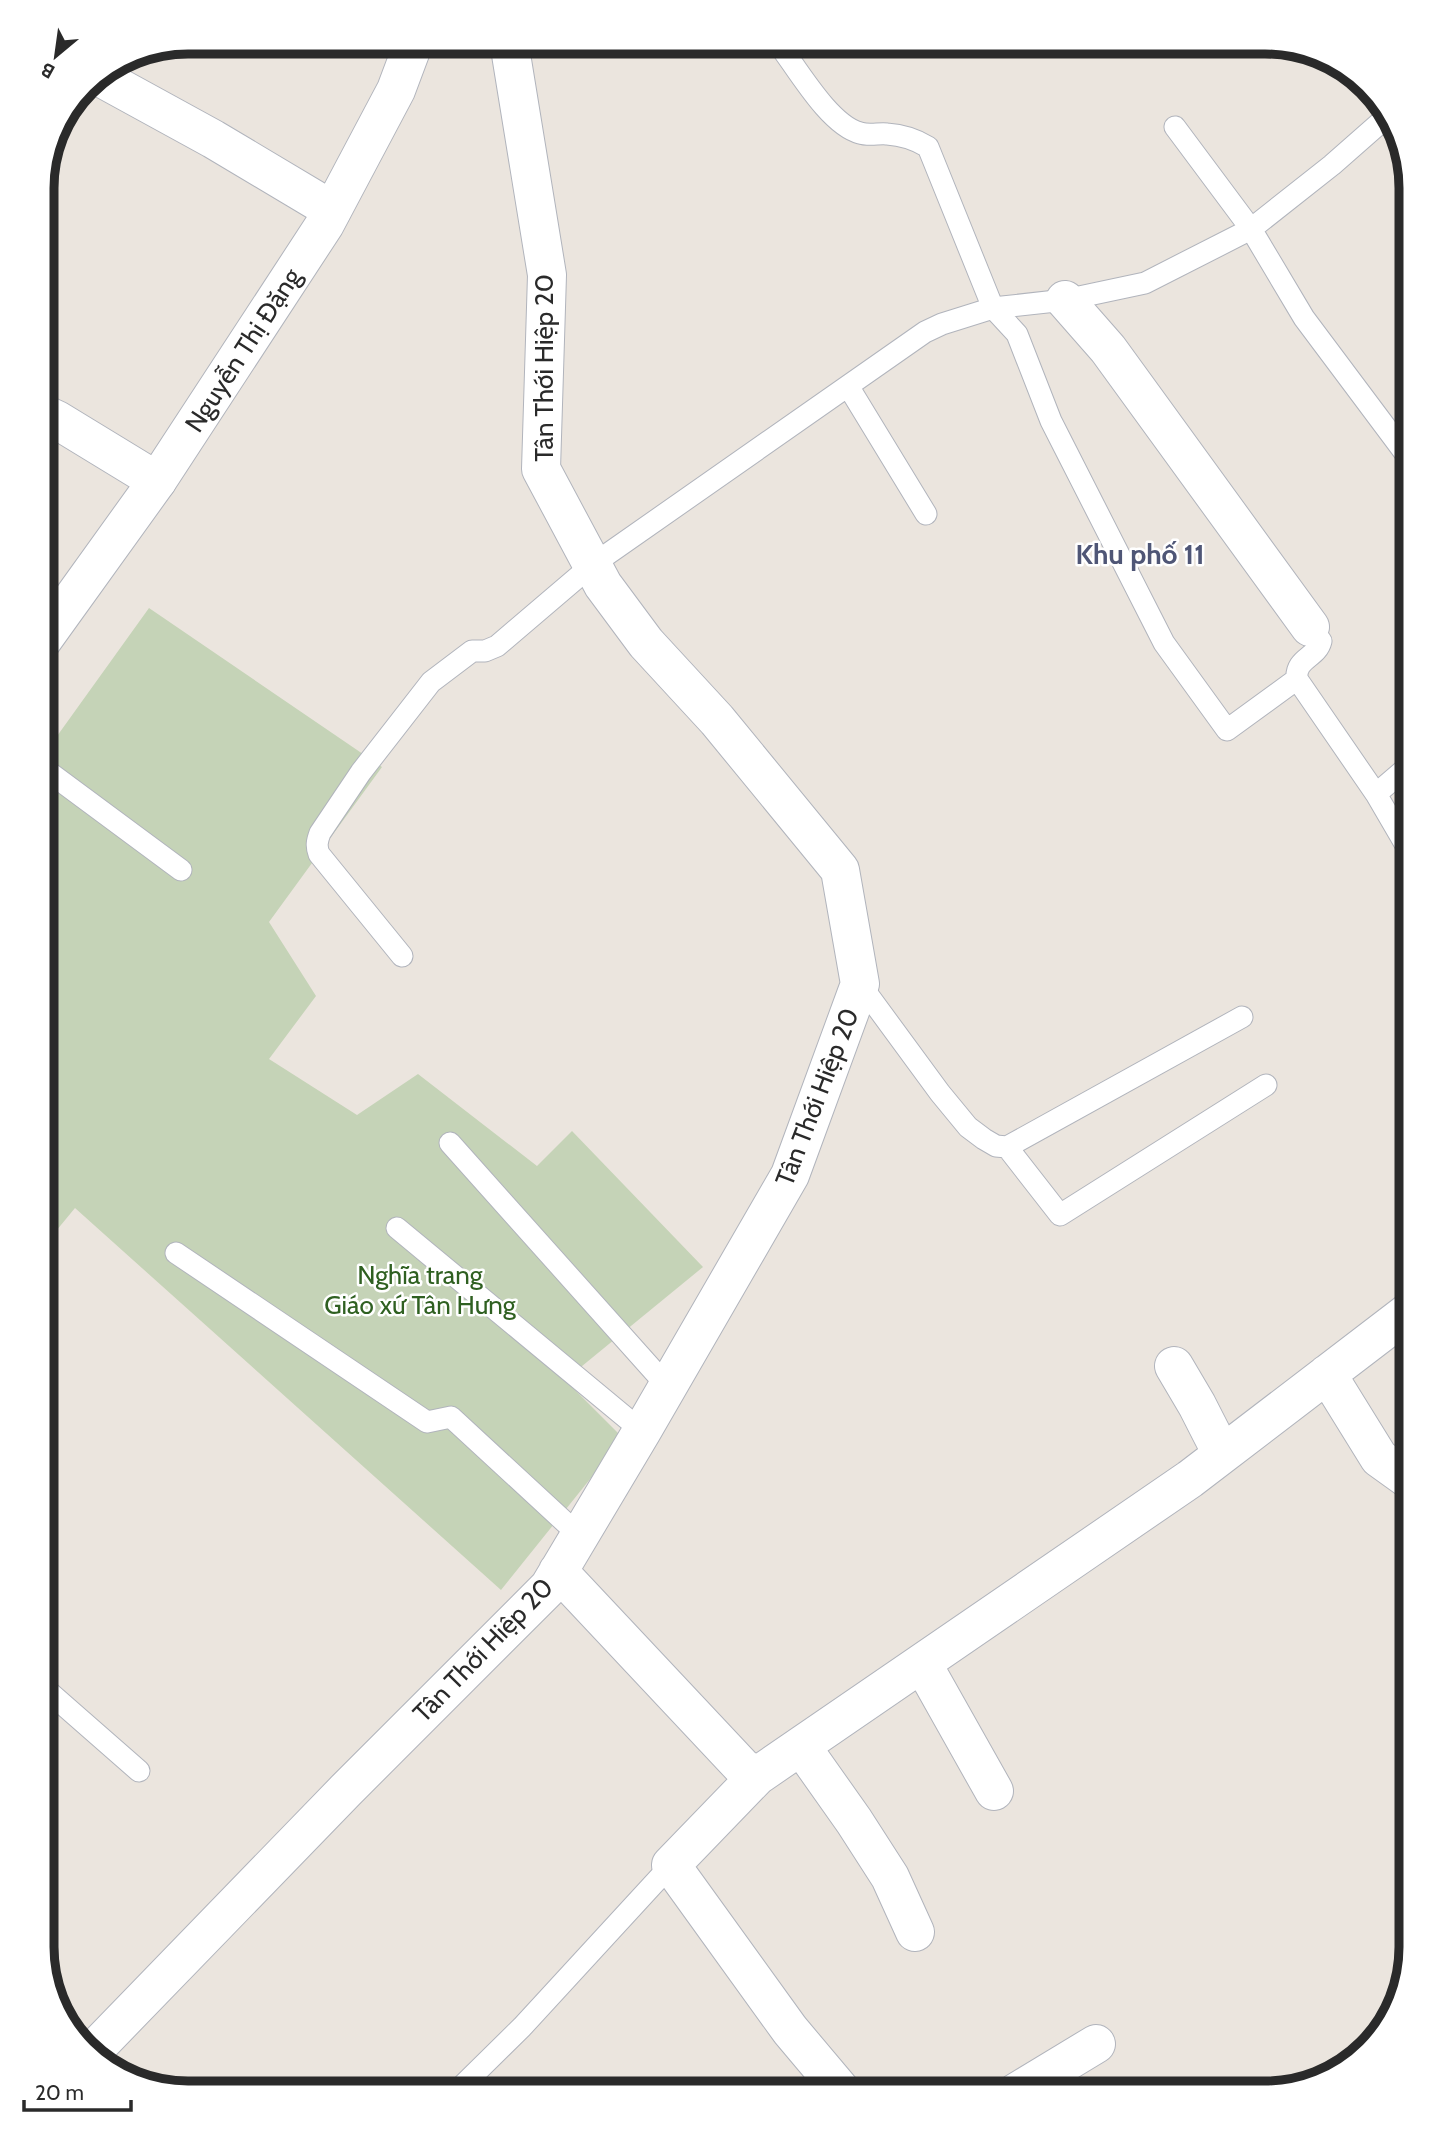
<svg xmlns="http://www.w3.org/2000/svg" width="1453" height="2135" font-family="Cabin,sans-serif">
<rect width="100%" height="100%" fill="#ebe5de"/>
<path fill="#c5d3b7" d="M149,608l233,159 -113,155 47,74 -47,63 88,56 61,-41 119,92 35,-35 131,136 -138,113 58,58 -122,152 -426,-382 -33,40v-491z"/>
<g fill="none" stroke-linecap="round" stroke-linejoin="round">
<defs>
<path id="service" d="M777,42c20,26 52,83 83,91 9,3 19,0 27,1 16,1 28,5 41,13l65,161 24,26 34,87 113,222 63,87 70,-51
M1175,127l76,102 53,89 107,143
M848,386l78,128
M1310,627l11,14c-4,17 -26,17 -24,38l79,115 35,60
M42,767l139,103
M1376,794l35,-30
M402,956l-83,-102c-3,-8 -2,-13 1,-21l41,-61 70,-90 41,-31h13l12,-5 95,-81 333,-233 17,-8 51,-16 72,-8 80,-17 106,-54 81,-64 58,-51
M860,984l80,109 28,34 16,12 12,7 11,1 53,68 206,-130
M450,1143l218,244
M1007,1147l235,-130
M397,1228l245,203
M176,1253l251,169 24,-5 129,119
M42,1686l97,85
M455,2093l67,-66 149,-162"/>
<path id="minor" d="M98,76l115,63 119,71
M1065,300l43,49 202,278
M42,413l15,7 100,61
M1174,1366l23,39 25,49
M1327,1374l52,84 32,23
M558,1571l185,197 14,8 433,-297 221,-169
M922,1663l72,128
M801,1746l53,75 36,56 25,55
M757,1776l-86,89 119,165 53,63
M92,2052l254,-262 203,-203 93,-156 148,-256 70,-191 -20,-114 -123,-150 -71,-77 -43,-58 -62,-116 6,-194 -38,-233
M1015,2093l81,-49"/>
<path id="tertiary" d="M42,641l115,-160 168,-257 71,-134 18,-48"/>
</defs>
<use href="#service" stroke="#b1b4bc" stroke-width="23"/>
<use href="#minor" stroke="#b1b4bc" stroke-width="40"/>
<use href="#tertiary" stroke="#b1b4bc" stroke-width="40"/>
<use href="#service" stroke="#fff" stroke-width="21"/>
<use href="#minor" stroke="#fff" stroke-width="38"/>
<use href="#tertiary" stroke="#fff" stroke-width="38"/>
</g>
<g text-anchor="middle" stroke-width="5" stroke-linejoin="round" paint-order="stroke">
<g font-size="26" fill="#2a2a2a" stroke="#fff">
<text transform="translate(243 350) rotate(-57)" y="9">Nguyễn Thị Đặng</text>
<text transform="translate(544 368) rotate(-90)" y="9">Tân Thới Hiệp 20</text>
<text transform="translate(817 1097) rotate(-69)" y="9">Tân Thới Hiệp 20</text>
<text transform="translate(483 1650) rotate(-46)" y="9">Tân Thới Hiệp 20</text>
</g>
<g font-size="26" fill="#2f6021" stroke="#fff">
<text x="420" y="1284">Nghĩa trang<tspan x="420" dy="30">Giáo xứ Tân Hưng</tspan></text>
</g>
<g font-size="28" font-weight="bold" fill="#4f5676" stroke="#fff">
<text x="1140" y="564">Khu phố 11</text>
</g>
</g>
<path d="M0 0H1453V2135H0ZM188 54H1265A134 134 0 0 1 1399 188V1947A134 134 0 0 1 1265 2081H188A134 134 0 0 1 54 1947V188A134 134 0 0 1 188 54Z" fill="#fff" fill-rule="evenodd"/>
<path fill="none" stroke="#2a2a2a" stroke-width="9" d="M188 54H1265A134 134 0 0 1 1399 188V1947A134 134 0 0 1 1265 2081H188A134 134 0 0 1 54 1947V188A134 134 0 0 1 188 54Z"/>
<g transform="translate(56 56) rotate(209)" stroke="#ffffff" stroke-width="5" paint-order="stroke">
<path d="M0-5L12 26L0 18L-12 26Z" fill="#2a2a2a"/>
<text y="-10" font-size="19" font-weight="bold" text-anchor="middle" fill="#2a2a2a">B</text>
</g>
<path d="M24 2100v10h107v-10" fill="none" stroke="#2a2a2a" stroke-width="3.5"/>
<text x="35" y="2100" font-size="21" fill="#2a2a2a" stroke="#ffffff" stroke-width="5" paint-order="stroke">20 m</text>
</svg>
